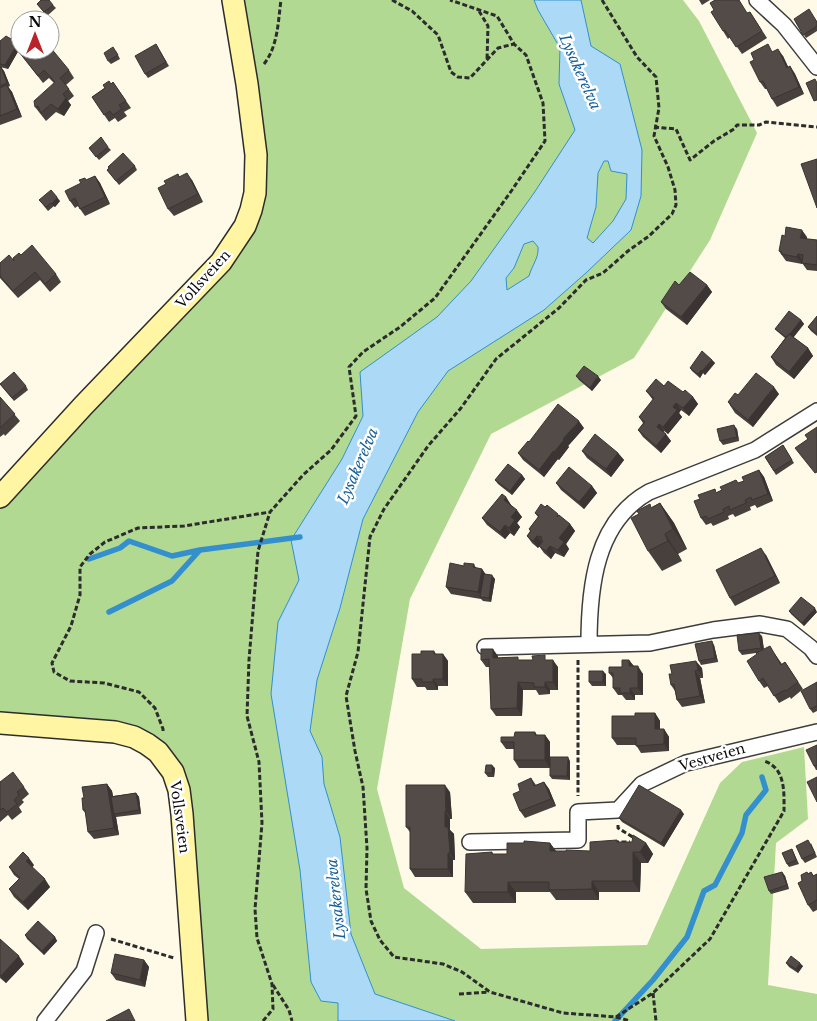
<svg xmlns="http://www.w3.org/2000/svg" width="817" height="1021" font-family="'Libre Baskerville',serif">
<rect width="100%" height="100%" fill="#fffae7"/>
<path fill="#b1d992" d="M232,0h451l16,21 58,112 -47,107 -76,118 -143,76 -81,165 -33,190 27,99 77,61 166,-4 73,-162 22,-21 62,-15 4,72 -32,24 -8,142 49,9v27h-620l-24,-249 -39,-35 -134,-14v-226l237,-257 20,-62z"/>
<path fill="#acdaf6" stroke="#338fcd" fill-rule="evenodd" d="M534,0h47l10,46 29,18 22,86 -1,46 -10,34 -44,42 -43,38 -96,61 -30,41 -55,107 -23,89 -23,72 -7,51 12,26 2,27 16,53 11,97 24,60 80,27h-117v-18l-17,-2 -10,-19 -11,-112 -29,-176 7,-72 21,-42 -8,-40 51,-81 21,-43 -3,-44 77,-55 34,-36 63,-88 41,-63 -16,-46 1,-36 -22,-38zM604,161h4l3,10 16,3 -1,25 -13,22 -20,22 -6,-5 9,-31 2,-34zM533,241l5,6c1,11 -6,18 -9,29l-22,14 -1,-12 8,-10 10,-24z"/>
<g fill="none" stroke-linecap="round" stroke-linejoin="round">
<path stroke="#338fcd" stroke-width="5.5" d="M89,559l31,-11 9,-7 43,15 28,-6
M109,612l63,-31 28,-31 100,-13
M615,1021l38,-41 34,-43 17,-46 11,-6 27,-52 4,-18 20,-25 -4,-13"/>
<defs>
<path id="street" d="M757,0l27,25 33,42
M589,644c0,-56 6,-122 60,-152l106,-42 62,-39
M485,647l165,-4 63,-13 47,-6 27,5 24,19 6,8
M470,842l108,-2v-28l40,-2 24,-26 44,-21 131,-31
M45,1021l39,-50 12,-38"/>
<path id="secondary" d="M0,497l83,-91 138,-144 24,-36 6,-16 4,-17 1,-38 -9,-71 -14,-84
M0,723l115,9 19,5 13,7 11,8 15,20 6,18 3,24 15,207"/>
</defs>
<use href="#street" stroke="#3d3d3d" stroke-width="18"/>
<use href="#secondary" stroke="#2c2c2c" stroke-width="24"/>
<path stroke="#2c2c2c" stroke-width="3" stroke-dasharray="5 2.5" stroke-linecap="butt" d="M392,0l20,11 26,24 13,37 7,5 12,1 28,-30 16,-4
M602,0l35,57 19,20 3,31 -5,28 14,31 7,23 1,15 -4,9 -23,22 -21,15 -25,22 -17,7 -27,28 -63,51 -35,49 -33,38 -44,63 -14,28 -12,115 -12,44 9,55 8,36 4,61 -1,41 5,32 9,19 14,17 49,7 19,8 28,20 73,21 53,4 14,4
M479,11l9,15 -1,34
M264,64c14,-18 14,-42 17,-64
M654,127l22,2 14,31 24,-19 20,-12 3,-4h22l7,-3 51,5
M578,660v136
M163,731v-2l-8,-21 -16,-16 -35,-9 -34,-2 -16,-9 -2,-9 19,-37 9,-31v-28l10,-13 15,-12 33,-14 46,-2 86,-14
M618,825v3l18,11
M614,842h16
M111,939l63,19
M273,985l16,25 3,11
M653,993l3,28
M459,994l30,-2
M616,1017l37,-24 57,-54 74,-128c0,-18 2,-43 -20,-50
M263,1021l10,-12 -1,-25 -15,-46 -2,-29 7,-86 -3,-61 -12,-46 2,-56 9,-109 12,-39 33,-37 28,-25 25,-34 -7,-49 14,-15 37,-25 35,-29 77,-108 33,-49 -2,-38 -17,-48 -12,-11 -17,-28 -47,-16"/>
<use href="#street" stroke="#fff" stroke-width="15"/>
<use href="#secondary" stroke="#fff5a2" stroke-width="21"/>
</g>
<path fill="#47403d" d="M699,0h11l-8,5z
M37,4l16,1 3,3 -9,8z
M750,12l17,26 -25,16 -12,-17 -2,2 -5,-8z
M794,19l23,2v10l-11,7z
M0,41l18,2 2,2v3l-12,21 -8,-2z
M156,44l13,22 -21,12 -3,-4z
M116,51l4,8 -9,5 -3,-3z
M773,51l10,5 5,11 2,-1 5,8 9,20 -27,13 -5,-8 -5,-10h-2l-5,-7z
M19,52l50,18 5,8 -8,7 8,11 -6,5 3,4 -7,11 -8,-4 -10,9 -11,-14 19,-24 -5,-5 -6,5z
M1,67l3,4 6,15 -2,1 4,5 10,25 -22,8v-57z
M113,82l18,26 -7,4 3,4 -9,6 -3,-4 -6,4 -17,-25z
M108,147l3,3 -12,10 -10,-12z
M135,166l2,4 -18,15 -12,-15z
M178,174l2,3 12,3 11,22 -29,14 -6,-7 -2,-25z
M95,176l5,7 10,21 -25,12 -7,-10 -3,2 -5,-7 17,-21z
M39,200l21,1 -5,6 -1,-1 -6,5z
M807,237v2l10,1v31l-10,-1 -5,-7v1l-16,-3 -7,-10z
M21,255l35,19 5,8 -11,10 -10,-12 -22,18 -18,-20v-15l14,-2z
M679,285h28l5,7 -25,33 -21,-16 -5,-7z
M817,316v20l-6,-5 -3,-4z
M801,320l3,4 -11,13 15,11 5,8 -19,23 -18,-14 -5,-8 14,-19 -7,-6 -3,-3z
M712,360l3,3 -10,12 -2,-2 -3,5 -8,-7 -2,-3z
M576,376l25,4 -9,11 -13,-11z
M0,384l26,2 2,4 -14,11z
M664,386l29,11 5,7 -9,12 -8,-6 -2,3 3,4 -14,17 -4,-3 -1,1 8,9 -10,12 -18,-16 -5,-7 5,-7 -4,-6 14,-17 -7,-9z
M779,394l-26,33 -18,-14 -7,-11 10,-7z
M0,397l20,24 -15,15 -1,-2 -4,3z
M584,428l-16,18 1,1 -10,13 -1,-1 -2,2 -12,16 -21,-17 -5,-7 11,-11z
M737,429l2,12 -16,4 -3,-4z
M783,445l11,18 -18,12 -11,-18z
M582,451l36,2 6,7 -13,17 -24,-19z
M759,470l5,7 9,24 -16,7 -2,-3 -5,2 1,3 -16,7 -2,-3 -5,2 1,3 -16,7 -2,-3 -5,2 -5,-7 16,-26 27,-11z
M522,475l3,4 -13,16 -14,-11 -3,-4z
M556,483l36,3 5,7 -13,16 -23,-19z
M506,497l5,8 11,12 -5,6 3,4 -6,9 -4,-3 -5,6 -18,-14 -5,-7z
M660,503l14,20 13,26 -9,5 4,7 -20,10 -14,-20 4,-44z
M545,507l14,9 11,8 5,7 -9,13 3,5 -5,8 -9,-4 -4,6 -7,-6 -5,-7 -1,2 -6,-5 -5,-7 3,-5 -1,-2 9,-12 -3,-4z
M766,555l14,28 -45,23 -5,-8z
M474,564l2,4 6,1 3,5 10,5 -4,23 -8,-1 -2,-2 -30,-5 -5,-7 18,-21z
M789,611l28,1 -13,14 -13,-12z
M762,636l2,13 11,5 7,10 3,-2 18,27 -12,10 -1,-2 -11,6 -11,-17 -4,2 -5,-7 -2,-27 -1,-1 -14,2 -3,-4z
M714,645l4,17 -17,3 -2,-4z
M434,651l2,3h7l5,7v25h-10v4h-11l-2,-3h-8l-5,-8 9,-25z
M498,656v2l22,2h28l10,7v23h-8v4l-11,1 -3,-5h-13l-1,26h-26l-5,-7 -1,-42h-4l-5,-7z
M629,660l5,6 9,8v21h-8v5h-9l-4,-5h-4l-5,-7v-10l-4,-5 13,-6z
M702,668l1,10h-3l5,25 -23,4 -5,-7 -2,-9 -4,-6 1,-11z
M606,674v12h-14l-3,-4z
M817,683v28l-4,2 -3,-4z
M655,713l5,8v8h4l5,8v14l-28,2 -5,-8h-19l-5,-7 23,-22z
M535,732l2,3h8l5,7v15l20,4v19l-18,-1 -2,-3v-8h-31l-5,-8v-11h-8l-5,-7 13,-5z
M817,745v25h-1l-2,-4z
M495,768l-1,9h-6l-3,-4z
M531,778l5,7 8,-3 5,7 7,17 -31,12 -5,-7v-20z
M0,782l24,5 5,7 -7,6 2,2 -5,5 3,5 -10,8 -4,-5 -8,7z
M107,784l5,7 1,5 23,-3 3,4 2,17 -25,3 3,18 -25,4 -6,-7 -2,-18 -3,-4 1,-12z
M450,792l2,27h-2v11l4,4 1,26h-2v17h-38l-5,-8v-37l-4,-5z
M684,814l-20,33 -42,-25 -3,-4z
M618,842l28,1 7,11 -5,9h-7l-1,29h-41v8h-43l-6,-8h-34v11h-43l-8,-11 27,-40 1,2h14l43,-11 6,8h34z
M811,843l6,14 -12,6 -3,-4z
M792,849l2,4 5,11 -10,3 -2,-3z
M34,865l-2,2 18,20 -22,23 -14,-13 -5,-8 10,-10 -5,-4 -5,-8z
M782,872l3,4 4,13 -18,5 -2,-3z
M811,872l3,4 3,-2v36l-4,2 -5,-7 -6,-24 6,-7z
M25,935l30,2 2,4 -13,14 -17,-16z
M0,939l24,25 -18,19 -6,-5z
M144,960l5,7 -4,20 -29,-7 -5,-7z
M786,963l17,3 -5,7 -9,-6z"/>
<path fill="#3a3432" d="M18,43l2,2v3l-12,21 -3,-4z
M778,49l5,7 9,19 -5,-7z
M790,66l5,8 9,20 -5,-7z
M1,67l3,4 6,15 -3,-3z
M7,85l5,7 10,25 -5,-8z
M66,98l5,7 -7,11 -6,-7z
M187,173l5,7 11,22 -5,-8z
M95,176l5,7 10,21 -5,-7z
M57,197l3,4 -5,6 -3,-3z
M802,230l5,7 -1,8 -6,-7z
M798,254l5,8 -1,2 -5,-7z
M707,285l5,7 -25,33 -6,-8z
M801,320l3,4 -14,18 -3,-4z
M808,348l5,8 -19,23 -5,-7z
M712,360l3,3 -10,12 -3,-4z
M701,370l2,3 -3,5 -2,-4z
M598,376l3,4 -9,11 -2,-3z
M774,387l5,7 -26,33 -5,-7z
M693,397l5,7 -9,12 -6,-8z
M676,403l5,7 -2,3 3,4 -14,17 -5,-7 10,-20z
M579,421l5,7 -16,18 1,1 -10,13 -5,-8 9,-13z
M659,424l5,7 -2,3 -5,-7z
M734,425l3,4 2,12 -2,-4z
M666,434l5,7 -10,12 -5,-7z
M553,451l5,8 -14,18 -5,-7z
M618,453l6,7 -13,17 -5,-8z
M759,470l5,7 9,24 -5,-7z
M522,475l3,4 -13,16 -2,-4z
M592,486l5,7 -13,16 -5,-7z
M506,497l5,8 -2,2 -5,-7z
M660,503l14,20 13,26 -14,-20z
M517,510l5,7 -5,6 3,4 -6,9 -5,-8 2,-11z
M570,524l5,7 -9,13 3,5 -5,8 -6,-7 1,-12z
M505,525l5,8 -5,6 -5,-7z
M665,534l13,20 4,7 -14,-20z
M537,536l5,7 -4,5 -5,-7z
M550,546l5,7 -4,6 -5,-8z
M761,548l5,7 14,28 -5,-7z
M482,569l5,7 -5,21 -4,-5z
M492,575l3,4 -4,23 -2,-4z
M815,608l2,4 -13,14 -2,-3z
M759,633l3,3 2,16 -3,-4z
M712,641l2,4 4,17 -3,-4z
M493,649l5,7v9l-5,-7z
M443,654l5,7v25l-5,-7z
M553,660l5,7v23l-5,-8z
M629,660l5,7 -5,-1z
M696,661l6,7 1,10 -5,-8z
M638,666l5,8v21l-5,-7z
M603,671l3,3v12l-3,-4z
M695,671l5,7 5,25 -5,-7z
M433,679l5,7v4l-5,-8z
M518,682l5,8 -1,26 -5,-8z
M545,682l5,8v4l-5,-7z
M630,688l5,7v5l-5,-7z
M655,713l5,8v16l-5,-8z
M664,729l5,8v14l-5,-7z
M545,735l5,7v26l-5,-8z
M568,757l2,4v19l-3,-4z
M492,765l3,3 -1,9 -2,-4z
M544,782l5,7 7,17 -5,-7z
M107,784l5,7 4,22 -2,1 2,3 3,18 -5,-7z
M445,785l5,7 2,27 -6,-8z
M136,793l3,4 2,17 -2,-4z
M681,810l3,4 -20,33 -3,-4z
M445,811l5,8v11l4,4 1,26 -5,-7 -5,-26z
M550,843l8,11 -8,-3z
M646,843l7,11 -5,9 -8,-11z
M633,852l8,11 -1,29 -7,-11z
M448,853l5,7v17l-5,-8z
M29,858l5,7 -3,4 -5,-8z
M782,872l3,4 4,13 -2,-4z
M45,879l5,8 -22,23 -5,-8z
M592,881l7,11v8l-7,-11z
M508,882l8,10v11l-8,-11z
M55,937l2,4 -13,14 -2,-4z
M19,956l5,8 -18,19 -5,-7z
M144,960l5,7 -4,20 -5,-7z
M800,963l3,3 -5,7 -2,-4z"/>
<path fill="#534b47" stroke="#3a3432" d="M41,0h8l4,5 -9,7 -7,-8z
M715,0h24l8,13 3,-1 12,19 -26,16 -11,-17 -2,1 -12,-19 3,-2 -4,-7z
M809,9l8,13v4l-14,9 -9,-16z
M6,36l12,7 -13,22 -5,-1v-23z
M156,44l10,18 -21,12 -10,-18z
M768,44l4,8 6,-3 9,19 3,-2 9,21 -27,12 -9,-18 -3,1 -10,-20 4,-2 -3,-7z
M50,47l19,23 -9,8 9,11 -6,5 3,4 -8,11 -7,-5 -10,9 -3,-7 -3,1 -1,-6 21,-19 -11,-12 -6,6 -19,-24 2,-2h29z
M113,47l5,8 -10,6 -4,-8z
M1,67l6,16 -7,3v-18z
M815,79l2,4v17l-3,1 -8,-18z
M109,81l2,3 2,-2 13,19 -7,4 3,4 -9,6 -3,-4 -6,4 -12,-18 13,-9 -2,-3z
M7,85l10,24 -17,7v-28z
M101,137l7,10 -12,10 -7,-9z
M123,153l12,13 -19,15 -9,-11 2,-2 -1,-1z
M817,159v49l-16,-44z
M187,173l11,21 -30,15 -10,-21 8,-4 -2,-3 14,-7 1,3z
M95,176l10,21 -25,12 -5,-11 -5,3 -5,-10 16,-8 -2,-3 6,-2 1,2z
M51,190l6,7 -5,7 -1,-1 -5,4 -7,-7z
M786,227l16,3 -2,8 17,2v25l-15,-2 1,-8 -5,-1 -1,3 -16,-3 1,-2 -3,-1 3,-16 3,1z
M32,245l24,29 -11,10 -10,-12 -22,19 -13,-15v-13l9,-8 5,6 -1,-3 6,-5 2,2z
M690,272l17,13 -26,32 -20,-15 14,-21 4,4z
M789,311l12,9 -11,14h-1l-3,3 -11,-8z
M817,316v18l-9,-7z
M789,334l19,14 -19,24 -18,-15z
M702,351l10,9 -10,11 -1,-1 -3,4 -8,-6z
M584,366l14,10 -8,12 -14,-12z
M14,372l12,14 -14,12 -12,-14z
M756,373l18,14 -26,33 -18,-15 1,-1 -3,-2 7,-9 3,2z
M656,379l8,7 4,-5 15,11 2,-2 8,7 -10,11 -7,-5 -3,4 4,3 -14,17 -4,-3 -2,3 9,7 -10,12 -18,-16 7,-8 -6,-5 15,-19 -8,-7z
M0,397l15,17 -15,14z
M558,404l21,17 -16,18 1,1 -10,12 -1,-1 -2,3 -12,16 -21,-17 10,-12 1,1z
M734,425l3,12 -17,4 -3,-12z
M817,427v45l-2,1 -20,-25 13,-9 -3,-4z
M595,434l23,19 -12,16 -24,-18z
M783,445l9,15 -18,11 -9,-14z
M508,464l14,11 -12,16 -15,-11z
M569,467l23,19 -13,16 -23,-19z
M759,470l9,24 -16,6 -1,-3 -6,3 1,3 -16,7 -1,-4 -6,3 1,3 -16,7 -2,-3 -5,2 -7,-17 6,-2 -2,-4 17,-6 1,4 6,-3 -2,-3 16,-7 2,3 6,-2 -2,-4z
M502,494l4,3 -2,3 13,10 -6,7 4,3 -6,8 -4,-3 -5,7 -18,-14z
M660,503l13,26 -8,5 3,7 -20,10 -17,-33 8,-4 -2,-3 13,-7 1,4z
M541,504l4,3 2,-2 11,9 -1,3 2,-2 11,9 -11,14 5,4 -6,8 -8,-4 -4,5 -7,-5 4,-5 -2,-2 1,-2 -5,-1 -4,5 -6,-5 4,-5 -2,-2 10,-13 -4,-3z
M761,548l14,28 -45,22 -14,-28z
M450,563l14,3v-3l10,1 -1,3 9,2 -4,23 -32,-5z
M484,574l8,1 -3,23 -9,-1z
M801,597l14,11 -13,15 -13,-12z
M759,633l2,15 -22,3 -2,-16z
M712,641l3,17 -16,3 -4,-17z
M770,646l11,19 4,-3 13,20 -12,9 -1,-1 -11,6 -11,-18 -4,3 -12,-20 10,-7 -1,-1z
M481,649h12v9l25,-1v3h15l-1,-4 13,-1v5h8v22h-8v5h-11v-4l-16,-1 -1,26 -26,1 -2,-50 -8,1z
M421,651h13v3h9v25h-10v3h-11v-3h-10v-25h9z
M622,660h7v6h9v22h-8v5h-10v-5h-7v-15h-4v-6h13z
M696,661l2,9 -3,1 5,25 -23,4 -3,-16 -3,1 -2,-11h3l-2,-9z
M589,671h14v11h-14z
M817,682v24l-7,3 -9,-18z
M635,713h20v16h9v15l-28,2v-8h-24v-22h23z
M515,732h20v3h10v25h-31v-18h-13v-5h13z
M817,745v20l-3,1 -8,-16z
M550,757h18l-1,19h-17z
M486,765h6v8h-7z
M13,772l11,15 -7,5 2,3 -5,5 3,4 -10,8 -4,-4 -3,2v-28z
M817,777v25l-10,-20z
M531,778l3,8 10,-4 7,17 -31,12 -7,-17 7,-3 -2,-7z
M107,784l7,44 -26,4 -3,-22h-2l-1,-12h2l-2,-11z
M406,785h39l1,26h-1v16h3l2,26h-2v16h-38v-42h-4z
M639,785l42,25 -20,33 -42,-25z
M136,793l3,17 -25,4 -3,-17z
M633,835l13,8 -6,9h-7v29h-41v8l-43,1v-8h-41v10h-43l1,-38 26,-2v2h15v-11h17v-2l26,2v8h16v-1l24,1v-9l27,-2v2h15z
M808,840l7,13 -13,6 -6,-13z
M792,849l4,11 -9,4 -5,-11z
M23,852l6,6 -3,3 19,18 -22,23 -14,-13 11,-11 -11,-11z
M782,872l5,13 -18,6 -5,-14z
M807,872l1,2 3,-2 2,4 4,-2v26l-9,5 -10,-22 4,-2 -1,-6z
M38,921l17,16 -13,14 -17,-16z
M0,939l19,17 -18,20 -1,-1z
M115,954l29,6 -4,20 -29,-7z
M791,956l9,7 -4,6 -10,-6z
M129,1009l6,12h-29z"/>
<g text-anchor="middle" stroke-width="5" stroke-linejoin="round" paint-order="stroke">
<g font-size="14" fill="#0a0a0a" stroke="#fff">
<text transform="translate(203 279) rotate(-48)" y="5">Vollsveien</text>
<text transform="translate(712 757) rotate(-16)" y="5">Vestveien</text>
<text transform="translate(180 817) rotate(82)" y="5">Vollsveien</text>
</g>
<g font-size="15" font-style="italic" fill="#15609a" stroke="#fff">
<text transform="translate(580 72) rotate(66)" y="5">Lysakerelva</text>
<text transform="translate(358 466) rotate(-67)" y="5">Lysakerelva</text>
<text transform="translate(336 899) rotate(-96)" y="5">Lysakerelva</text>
</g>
</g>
<g transform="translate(35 35)"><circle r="24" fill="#ffffff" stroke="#9d9d9d"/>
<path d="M0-4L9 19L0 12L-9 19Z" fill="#b9232a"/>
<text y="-8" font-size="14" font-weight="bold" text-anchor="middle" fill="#0a0a0a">N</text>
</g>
</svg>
